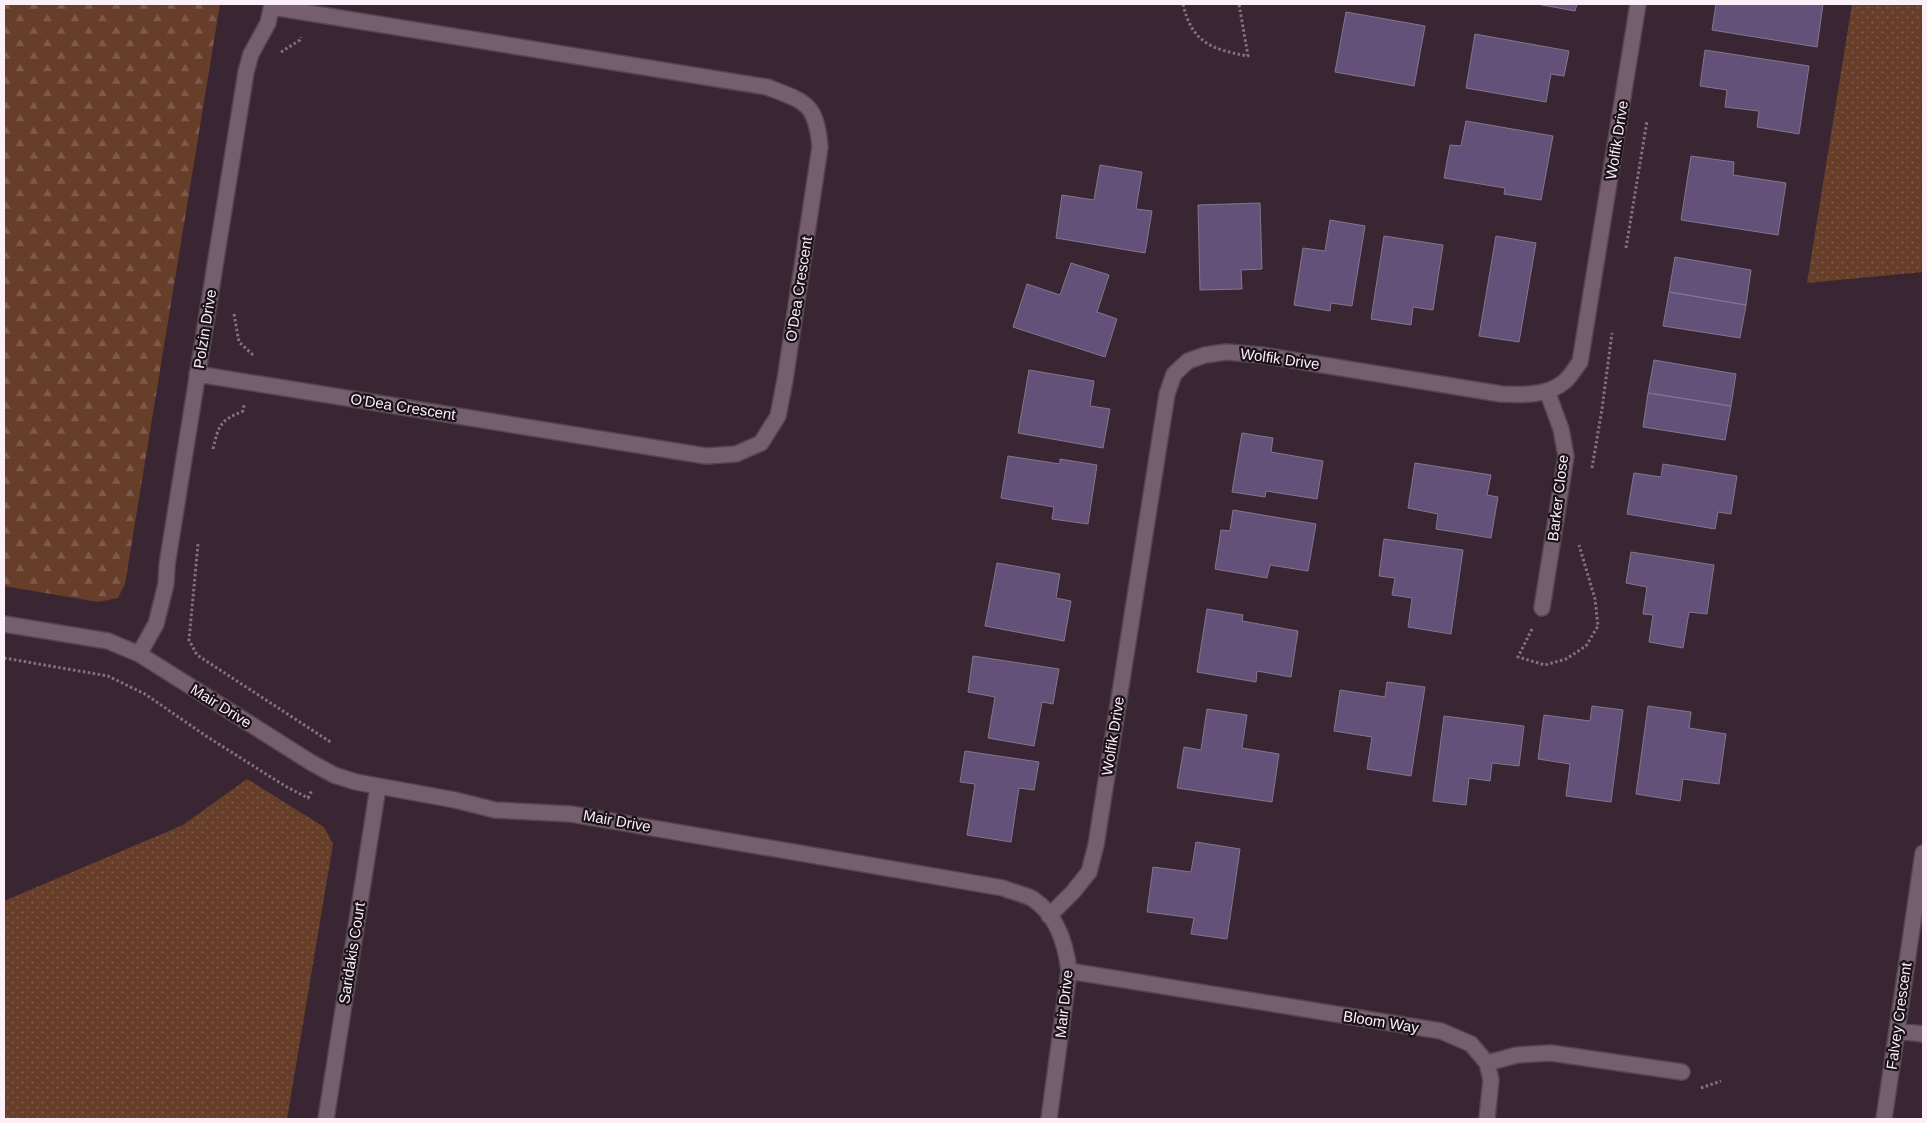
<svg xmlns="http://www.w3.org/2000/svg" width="1927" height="1123" font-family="Arial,sans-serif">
<defs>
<pattern id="grass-dots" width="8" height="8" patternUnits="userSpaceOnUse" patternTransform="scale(1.25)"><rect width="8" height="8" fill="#663e29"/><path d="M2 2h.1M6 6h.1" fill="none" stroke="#7d5a49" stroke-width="1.8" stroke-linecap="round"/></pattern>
<pattern id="forest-firs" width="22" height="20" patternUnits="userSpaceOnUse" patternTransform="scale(1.25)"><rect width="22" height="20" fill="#663e29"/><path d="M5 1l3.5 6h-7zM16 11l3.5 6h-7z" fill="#7d5a49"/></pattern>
</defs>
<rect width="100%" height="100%" fill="#3a2633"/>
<path fill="url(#grass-dots)" d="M1852,4h71v268l-116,11z
M247,779l77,48 9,17 -46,275h-283v-218l179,-76z"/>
<path fill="url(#forest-firs)" d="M4,4h216l-95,580 -7,14 -20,4 -94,-16z"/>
<path fill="#63517a" stroke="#81778e" d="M1537,4h40l-2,7z
M1716,4h107l-6,43 -105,-17z
M1346,12l79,14 -11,60 -79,-14z
M1475,34l94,17 -5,25 -13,-2 -5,28 -80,-14z
M1705,50l104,16 -10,68 -42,-7 2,-16 -34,-4 2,-17 -27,-4z
M1466,121l87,15 -12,64 -37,-6 1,-6 -61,-10 6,-33 11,1z
M1691,156l43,6 -1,13 53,8 -8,52 -97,-15z
M1100,165l42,7 -6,37 16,2 -7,42 -89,-15 6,-43 32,5z
M1260,203l2,66 -21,1 1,19 -42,1 -2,-85z
M1330,220l35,6 -13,80 -21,-3 -1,8 -36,-6 9,-57 22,3z
M1384,236l59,9 -10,65 -20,-3 -2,18 -40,-6z
M1496,236l40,7 -17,99 -40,-6z
M1675,257l76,13 -5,35 -77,-13z
M1071,263l38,12 -12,37 20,7 -12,38 -92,-30 14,-43 33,11z
M1669,292l77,13 -6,33 -77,-12z
M1654,360l82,14 -5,32 -83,-13z
M1029,370l65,11 -4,25 20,3 -7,39 -85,-15z
M1648,393l83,13 -6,34 -82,-13z
M1242,433l31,5 -2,14 52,9 -6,38 -51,-8 -1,6 -33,-5z
M1008,456l52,8v-5l37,6 -9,59 -36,-5 2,-12 -53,-9z
M1415,463l76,12 -4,20 11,2 -7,41 -55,-9 2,-15 -30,-6z
M1663,464l74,12 -6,38 -13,-2 -3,17 -88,-15 7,-41 27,4z
M1233,510l83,14 -8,47 -38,-6 -3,13 -52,-9 6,-39 9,1z
M1384,539l79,11 -12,84 -43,-7 4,-29 -20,-3 3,-17 -16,-2z
M1631,552l83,13 -7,49 -18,-2 -6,36 -34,-6 4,-27 -10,-1 4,-27 -21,-4z
M997,563l63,11 -4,24 15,3 -7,40 -79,-15z
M1207,609l36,6 -1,6 56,10 -7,46 -34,-6 -1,11 -59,-10z
M973,656l86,13 -6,35 -11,-2 -8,44 -46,-8 7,-41 -27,-5z
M1387,682l38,5 -14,89 -44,-7 5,-32 -38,-6 6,-41 45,7z
M1592,706l31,4 -12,92 -45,-6 4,-32 -32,-5 6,-44 46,6z
M1648,706l43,6 -2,16 37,6 -7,50 -36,-5 -3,22 -44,-7z
M1207,709l40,6 -5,33 37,6 -7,48 -95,-14 7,-41 17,3z
M1444,716l80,10 -5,40 -27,-3 -2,18 -21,-3 -3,27 -33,-4z
M965,751l74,11 -5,28 -15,-2 -8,54 -44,-7 8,-51 -15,-2z
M1196,842l44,7 -13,90 -36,-5 3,-16 -47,-6 6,-45 38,5z"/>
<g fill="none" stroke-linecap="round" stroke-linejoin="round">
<defs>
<path id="minor" d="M197,374l509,82 30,-2 25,-11 17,-27 7,-36 35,-233c-4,-44 -14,-45 -53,-60l-495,-80
M1542,608l24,-152 -5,-27 -14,-38
M4,624l104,17 31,13 173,109 22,12 22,7 99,18 40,10 76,4 432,74c9,4 21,6 30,11 24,16 33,46 36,72l-20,148
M139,654l17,-30 10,-40 1,-19 79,-493 5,-18 17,-31 4,-19
M1049,916l24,-24 16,-20 7,-27 71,-451 7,-20 14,-13 17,-6 21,-3 35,3 240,39c21,1 48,2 64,-13 6,-5 10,-13 15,-19l58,-358
M1069,971l372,60 30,13 16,19 30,-8 34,-2 131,19
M1897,1031l26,3
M326,1119l52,-332
M1487,1119l4,-39 -4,-17
M1884,1119l39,-266"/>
</defs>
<use href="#minor" stroke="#554550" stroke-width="18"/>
<path stroke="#83727d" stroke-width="3" stroke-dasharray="2.5 2.5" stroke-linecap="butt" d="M1183,4c9,39 28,45 65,52l-9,-52
M281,52l19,-12 1,-3
M1626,248l21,-127
M234,314l5,28 13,12 -1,3
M213,449c6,-25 7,-28 30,-38l1,-6
M1592,468l10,-59 10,-76
M198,544l-9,96 8,15 135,88
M1532,629l-14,28 27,8 21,-6 20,-13 12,-20 -3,-27 -16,-54
M4,658l104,18 37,18 61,42 79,50 23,12 4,-8
M1701,1088l20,-7"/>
<use href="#minor" stroke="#755e6d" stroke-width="15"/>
</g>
<g text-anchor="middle" stroke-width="4.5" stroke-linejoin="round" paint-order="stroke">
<g font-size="15" fill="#fceff8" stroke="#1b1218">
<text transform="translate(1617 140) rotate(-81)" y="5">Wolfik Drive</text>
<text transform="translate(799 289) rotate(-81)" y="5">O'Dea Crescent</text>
<text transform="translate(205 329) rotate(-81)" y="5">Polzin Drive</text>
<text transform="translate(1280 359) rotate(8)" y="5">Wolfik Drive</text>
<text transform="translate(403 407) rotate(9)" y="5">O'Dea Crescent</text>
<text transform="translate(1558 498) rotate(-83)" y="5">Barker Close</text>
<text transform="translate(221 706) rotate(32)" y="5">Mair Drive</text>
<text transform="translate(1113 736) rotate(-81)" y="5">Wolfik Drive</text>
<text transform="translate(617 821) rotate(10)" y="5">Mair Drive</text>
<text transform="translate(352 953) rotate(-81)" y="5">Saridakis Court</text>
<text transform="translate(1064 1004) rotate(-84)" y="5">Mair Drive</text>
<text transform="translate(1899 1016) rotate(-82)" y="5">Falvey Crescent</text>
<text transform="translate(1381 1022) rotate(9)" y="5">Bloom Way</text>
</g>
</g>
<rect width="1927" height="1123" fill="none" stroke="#fceff8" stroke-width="10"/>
</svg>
